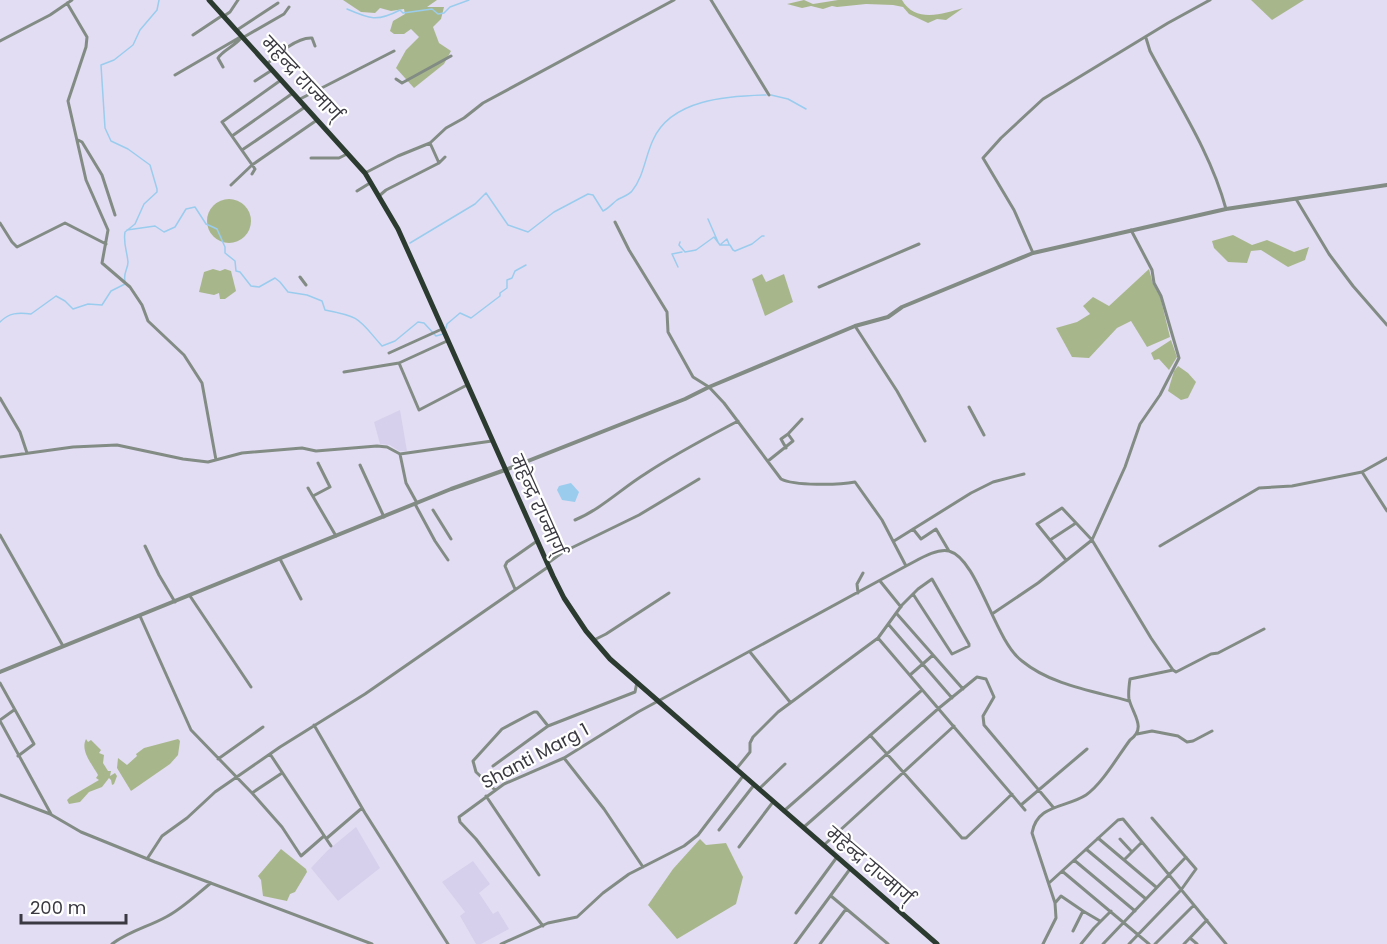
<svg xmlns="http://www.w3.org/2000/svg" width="1387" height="944" font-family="Poppins,'Noto Sans Devanagari',sans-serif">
<rect width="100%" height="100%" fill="#e2ddf3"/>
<path fill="#d7d0ec" d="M400,410l7,41h-8l-9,-6 -10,-1 -6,-22z
M356,827l24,41 -42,33 -27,-33 16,-17z
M473,861l17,23 -11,9 14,21 5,-3 11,18 -28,15h-5l-16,-28 5,-4 -23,-30z"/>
<path fill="#a8b78b" d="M343,0h94l-10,7h17l-3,12 -8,8 6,16 12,8 -7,13 -30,24 -18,-20 10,-18 13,-13 -8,-8 -7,5h-10l-4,-3 3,-10 12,-7 -1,-5 -13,2 -11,-3 -5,5 -14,-1z
M804,0l9,4 25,-4h64c13,23 41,14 61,8l-17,12 -9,-1 -9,4 -19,-9 -6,-7 -10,-2 -27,-1 -29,3 -5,-1 -9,3 -12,-3 -9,2 -15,-4z
M1251,0h53l-32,20z
M207 221a22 22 0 1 1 44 0a22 22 0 1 1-44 0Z
M1233,235l19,10 15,-5 27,12 15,-5 -4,13 -17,7 -27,-17 -10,1 -4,12 -19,-1 -14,-14 -2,-7z
M213,269l7,2 5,-2 6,2 5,20 -11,8h-5l-1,-6 -5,2 -15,-3 5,-20z
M1149,269l4,15 7,12 10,41 -23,10 -16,-26 -14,7 -28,30 -17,-1 -16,-29 21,-6 13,-8 -7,-8 10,-9 16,9z
M762,274l4,8 18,-8 9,28 -28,14 -13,-37z
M1171,340l6,17 -8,13 -10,-11 -5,1 -3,-7z
M1178,366l10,7 8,9 -8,16 -7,2 -13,-9 6,-20z
M86,739l2,3 3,-2 10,10 -2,3 5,2 -1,8 5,8h3l-1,5 5,-3 2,3 -3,8 -2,1 -1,-5 -2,-2 -7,9 -13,5 -9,10 -11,2 -2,-4 3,-3 29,-17 -3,-2 2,-3c-6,-11 -18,-24 -12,-36z
M178,739l2,2 -2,14 -8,9 -39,27 -14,-23 1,-10 9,7 10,-9 -1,-2 8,-6z
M700,839l6,6 20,-2 17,34 -7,27 -59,35 -29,-34 25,-36z
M281,849l25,20 1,3 -12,20 -5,2 -3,7 -24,-5 -2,-16 -3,-4z"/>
<path fill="#9accee" d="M571,483l8,9 -4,10 -13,-2 -5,-10 2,-4z"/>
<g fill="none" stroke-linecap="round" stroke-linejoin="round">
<path stroke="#9accee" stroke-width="1.5" d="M347,9c23,10 30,13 53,1l3,3 29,-4 6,5 6,-1 6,-6 19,-7
M771,95l17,4 18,10
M708,219l10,23
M127,230l28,-4 9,6 11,-5 11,-18 9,-2 11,17 11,5 8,18v6l10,8 1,10 4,1 11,14 8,1 16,-9 5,4 8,10 19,3 15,6 3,9c37,7 33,9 57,36l13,-5 23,-19 6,1 12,13 7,-2
M680,242l-1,3 6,7 11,-2 18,-13 6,8h10l3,5 2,1 17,-7 10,-8h2
M410,243l65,-39 11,-11 22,32 20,7 26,-20 34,-18 5,1 10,16c6,-3 9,-7 14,-11 5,-3 12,-5 15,-9 12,-15 13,-34 21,-51 18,-41 75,-44 113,-45
M721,244l6,-5 2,5
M678,267l-6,-13 10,-2
M125,281c-2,-8 3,-12 3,-19 -1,-11 -5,-19 -3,-30l10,-8 9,-20 13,-12v-3l-7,-24 -22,-16 -17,-8 -6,-13 -4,-63 13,-5 19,-15 7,-15 17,-20 2,-10
M0,322c9,-9 18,-10 31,-8l25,-18 9,5 8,8 15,-5 14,1 9,-14 14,-7
M446,328l1,-4 13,-11 11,5 29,-22v-3l7,-5v-8l5,-2 3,-7 11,-6"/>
<path stroke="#838b85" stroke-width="3" d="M711,0l58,95
M67,3l20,34 -1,10 -18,54 18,79 22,50 -6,33 28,24 12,18 6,16 36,34 18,28 14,77
M224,16l6,-4 8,-12
M237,30l41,-27
M193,35l30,-20
M244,37l40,-23 5,-7
M1146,38l4,13c27,51 61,102 76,158
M0,41l50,-26 22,-15
M268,63c10,-9 29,-26 44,-25l3,8
M223,67l-5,-9c5,-8 17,-12 24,-21
M175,75l67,-39
M396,79l6,4 49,-27
M255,81l17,-11
M300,99l94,-48
M232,136l61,-43
M78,140l4,2 20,33 13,40
M242,150l63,-43
M311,158h28l8,-4
M439,163l6,-6
M365,173l33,-17 32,-13 16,-15 18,-10 19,-15 191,-103
M252,174l3,-5 -33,-47 59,-42
M231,185l21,-20 65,-45
M357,191l13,-8
M379,196l7,-6 53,-27 -9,-20
M1296,199l33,55 24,32 34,39
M0,223l12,19 5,5 48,-24 41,21
M1033,253l-19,-43 -31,-52 18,-20 42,-39 125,-76 42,-23
M300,277l6,8
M819,287l100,-43
M855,326l42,65 28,50
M389,353l53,-24
M399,363l20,47 48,-25
M344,372l55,-9 48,-22
M0,398l20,34 7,21
M969,407l15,28
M786,448l-5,-9 7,-5 14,-15
M400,454l6,29 11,20
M0,457l73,-10 44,-2 66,14 25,3 34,-9 60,-5 14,3 61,-5 10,1 13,7 92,-13
M1387,458l-25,14 25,39
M768,461l25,-20 -5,-7
M360,465l24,52
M308,488l28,48
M313,496l17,-9 -12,-24
M415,504l20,37 13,19
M433,510l18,29
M575,520c26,-11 46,-31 70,-46 30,-20 61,-36 93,-53
M913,529l8,10 15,-10 13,22
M0,535l63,111
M1050,540l26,-17
M894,541l77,-48 22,-11 31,-8
M145,546l14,29 16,27
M1160,546l99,-58 33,-2 70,-14
M280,559l21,40
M1066,560l-29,-36 25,-16 30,32 59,98 22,32
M548,563l15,-11 76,-37 60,-36
M906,566c12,-6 30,-18 43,-15 29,8 45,89 73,110 29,24 71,30 107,40
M880,581l21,26
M515,589l-10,-23 2,-4 30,-21
M858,593l-1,-9 6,-11
M190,596l61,91
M897,614l66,75
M992,614l46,-31 54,-43 33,-73 15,-43 20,-29 19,-37 -18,-62 -7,-13 -2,-13 -21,-40
M140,616l51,114 61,63 30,34 19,29 23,-20
M889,625l63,73
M878,638l147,172
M594,640l12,-6 63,-41
M750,652l40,50
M910,675l23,-20
M0,683l34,61 -16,12
M0,720l14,-10
M0,721l51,93
M314,725l51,88 83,131
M1137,734l15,-3 26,5 9,6 6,-1 19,-10
M870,735l92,103h4l46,-44
M270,754l61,92
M564,758l40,51 39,58
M218,759l45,-32
M493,766l55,-40 87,-34 2,-10
M737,768l13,-16v-9l3,-6 25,-25 100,-74 24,-33 16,-16 14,-10 37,65v2l-17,8 -39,-60
M760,788l25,-24
M495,790l-19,-18 -3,-11 29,-32 32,-17h3l11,14
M252,793l30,-20
M0,795l50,19 31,18 74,30 217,82
M486,796l53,79
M1021,805l66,-56
M785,810l137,-120
M804,827l135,-119 38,-31 9,2 8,18 -11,19 1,9 69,82
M719,830l35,-45
M327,838l35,-30
M1098,838l58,49
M1120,839l12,13
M825,844l129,-118
M739,847l34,-45
M1086,849l60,50
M147,859l15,-23 25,-18 28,-26 65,-45 85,-53 183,-127
M1074,860l61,51
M1124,860l18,-18
M1062,871l87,73
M1049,883l69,-63 5,-1 103,125
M831,896l57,48
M1055,903l6,-7 22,15 -10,20
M1083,911l17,10
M796,913l41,-56
M543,926l-67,-87 -16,-17 -1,-5 45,-33 60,-26 74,-46 268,-146 -24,-46 -27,-38c-16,3 -61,4 -74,-3l-57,-76 -15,-16 -16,-10 -25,-45 -1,-20 -38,-62 -14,-28
M1190,938l7,6
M112,944c17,-13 36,-17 54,-27 16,-8 31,-23 45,-34
M501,944l47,-21 29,-6 26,-24 26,-19 55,-28 14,-11 45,-59
M795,944l55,-75
M820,944l26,-35
M1043,944l13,-26 -1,-15 -23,-70c5,-29 34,-25 54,-38 16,-11 32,-39 44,-55 17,-12 3,-25 -1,-41 -1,-6 0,-13 1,-20l43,-9 3,2 35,-18 7,-1 46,-24
M1081,944l13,-16 17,-17
M1103,944l83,-87
M1129,944l52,-54 15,-21 -44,-51
M1155,944l39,-39
M1184,944l23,-24"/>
<path stroke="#838b85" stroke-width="4" d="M0,672l451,-183 54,-19 180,-71 24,-12 146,-61 33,-9 14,-10 131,-54 193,-44 161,-24"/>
<path stroke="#2c3b30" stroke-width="5" d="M209,0l156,173 33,56 19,42 136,305 11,22 22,33 24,28 327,285"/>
</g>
<g text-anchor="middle" stroke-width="4.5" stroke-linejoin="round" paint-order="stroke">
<g font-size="18" fill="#3a3941" stroke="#fff">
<text transform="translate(301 79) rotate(47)" y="6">महेन्द्र राज्मार्ग्</text>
<text transform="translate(537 505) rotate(66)" y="6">महेन्द्र राज्मार्ग्</text>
<text transform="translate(535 756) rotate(-28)" y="6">Shanti Marg 1</text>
<text transform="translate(869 866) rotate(41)" y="6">महेन्द्र राज्मार्ग्</text>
</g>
</g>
<path d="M21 914v9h105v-9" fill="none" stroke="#3a3941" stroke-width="3"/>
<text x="30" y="914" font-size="18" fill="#3a3941" stroke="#ffffff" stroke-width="4.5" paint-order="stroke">200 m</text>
</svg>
